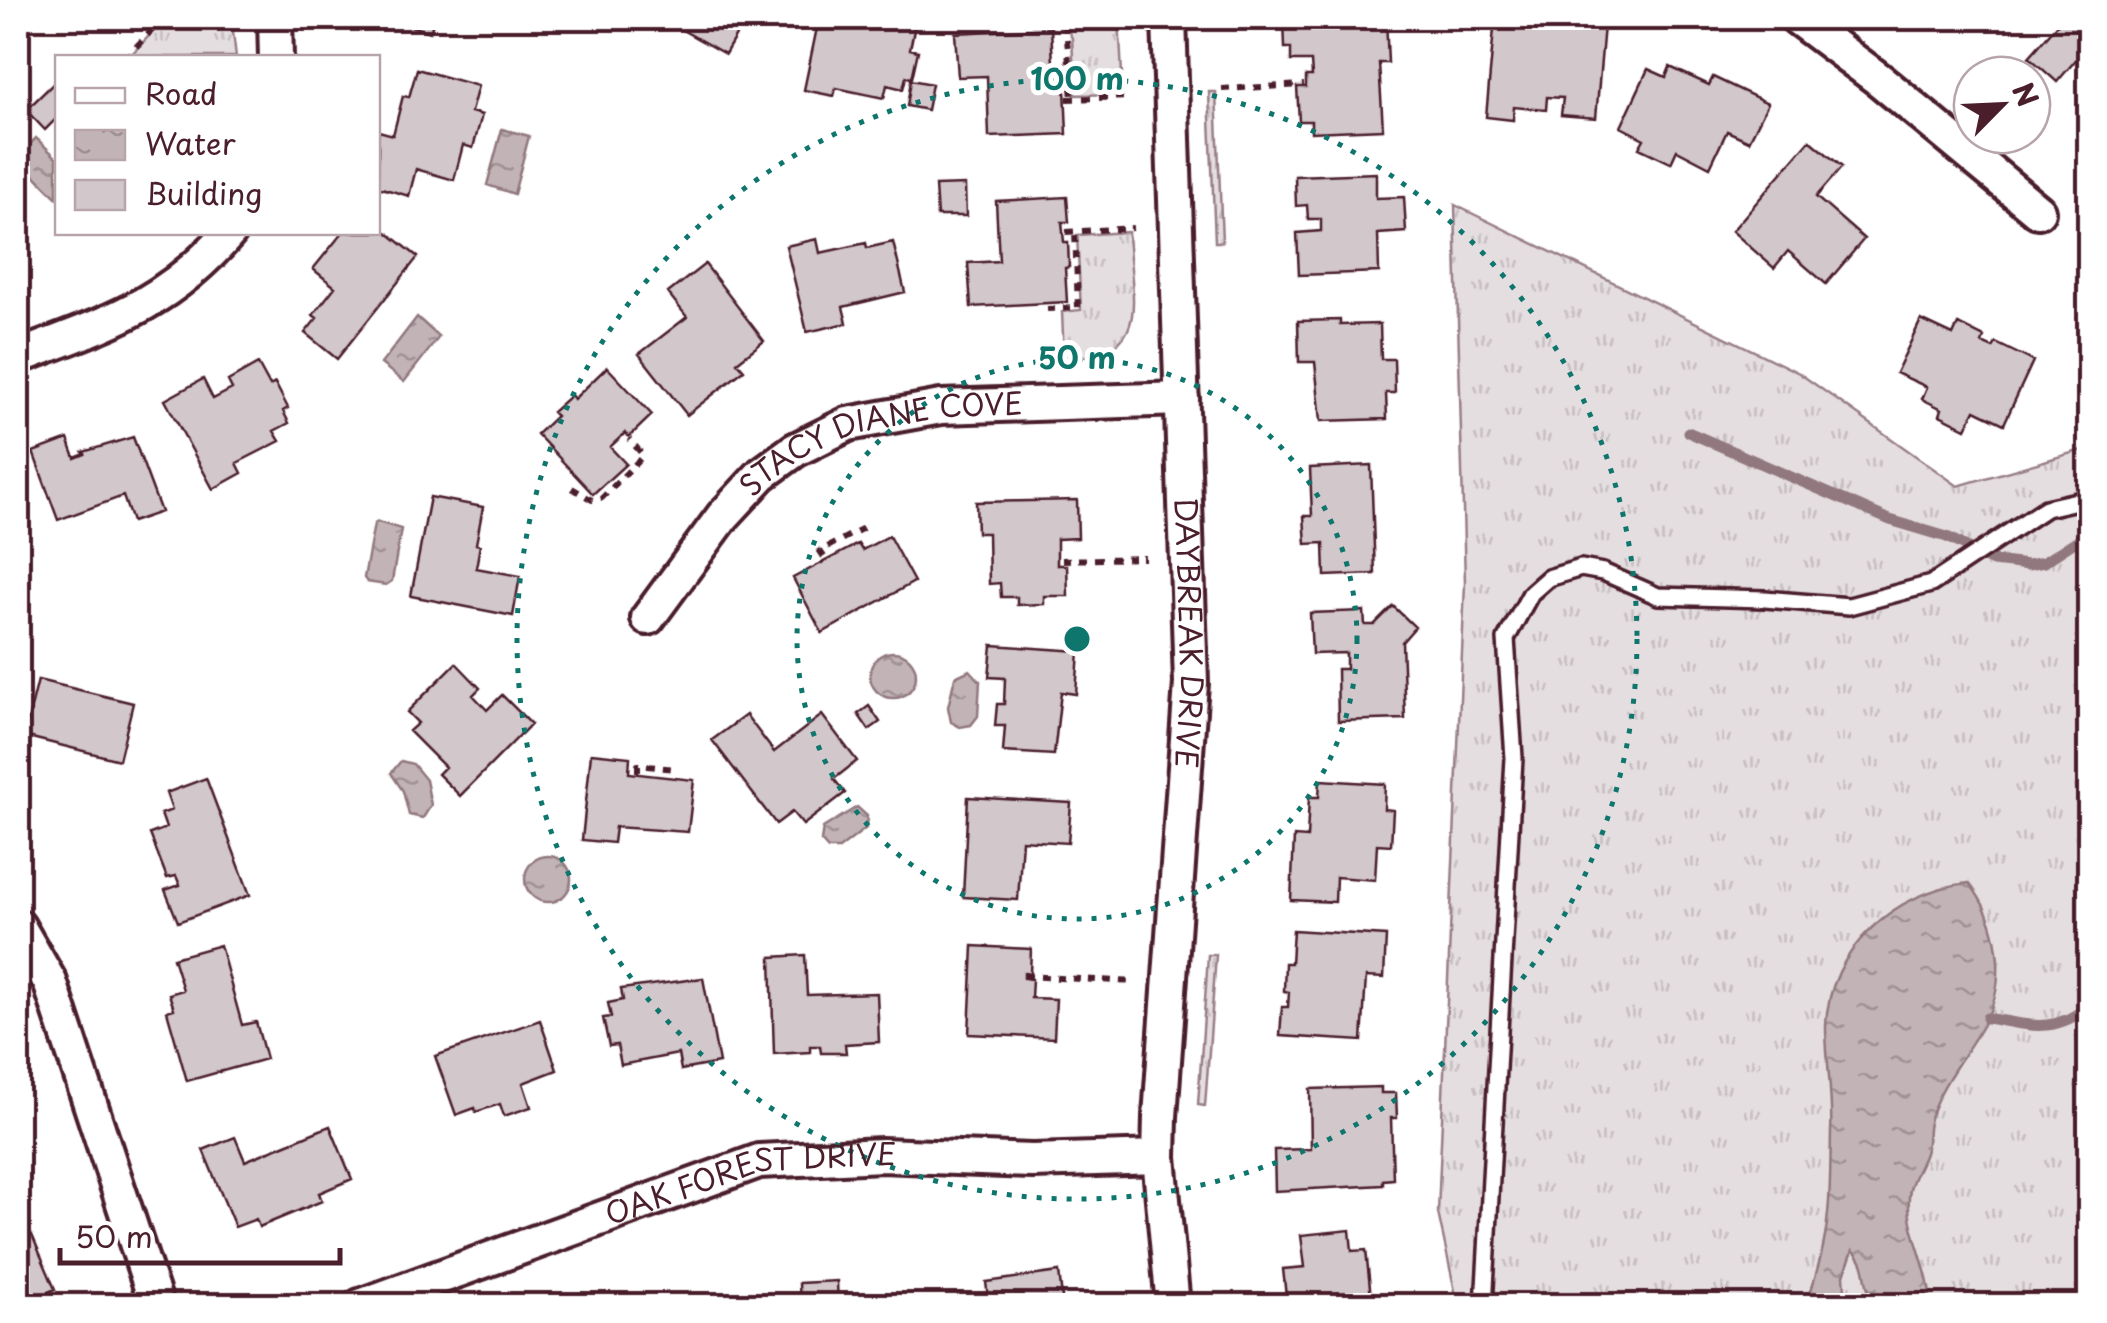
<svg xmlns="http://www.w3.org/2000/svg" width="2107" height="1323" font-family="'Playpen Sans',sans-serif">
<defs>
<pattern id="grass-tufts" width="24" height="20" patternUnits="userSpaceOnUse" patternTransform="scale(2.5)"><rect width="24" height="20" fill="#e5dee0"/><path d="M3 7l-1-3M5 7V3M7 7l1-3M15 17l-1-3M17 17v-4M19 17l1-3" fill="none" stroke="#c6bec0"/></pattern>
<pattern id="water-ripples" width="26" height="14" patternUnits="userSpaceOnUse" patternTransform="scale(2.5)"><rect width="26" height="14" fill="#c1b3b6"/><path d="M2 4q2-2 4 0t4 0M15 11q2-2 4 0t4 0" fill="none" stroke="#9f9194"/></pattern>
</defs>
<rect width="100%" height="100%" fill="#fff"/>
<filter id="ink" filterUnits="userSpaceOnUse"><feTurbulence type="fractalNoise" baseFrequency=".01" numOctaves="2"/><feDisplacementMap in="SourceGraphic" scale="20" xChannelSelector="R" yChannelSelector="G"/><feConvolveMatrix kernelMatrix="1 2 1 2 8 2 1 2 1" color-interpolation-filters="sRGB"/></filter>
<g filter="url(#ink)">
<path fill="url(#grass-tufts)" stroke="#987e86" stroke-width="2.5" d="M166,18h59l8,14 3,25h-107z
M1045,18h74l4,76 -48,1 -3,-57 -9,-17z
M1209,92h7l6,150h-7z
M1455,205l344,168 159,113 131,-38v857h-631l-20,-92 27,-630z
M1128,232c3,68 27,124 -64,126l-2,-46 19,-2 -4,-75z
M1208,955h8l-11,151 -7,-1z"/>
<path fill="url(#water-ripples)" stroke="#91787e" stroke-width="2.5" d="M502,129l27,7 -15,58 -27,-9z
M36,138l21,20v40l-39,-39 1,-4z
M417,317l22,20 -35,45 -23,-18z
M378,522l23,7 -9,52 -6,4 -19,-3 -3,-4 10,-54z
M870 675a23 23 0 1 1 46 0a23 23 0 1 1-46 0Z
M970,670l10,11 -2,35 -7,9 -11,2 -9,-5 -3,-15 7,-30z
M401,761l12,3 13,16 5,25 -8,13 -14,-3 -6,-24 -12,-18z
M857,807l10,9 -1,12 -27,21h-11l-7,-8 2,-13z
M525 879a23 23 0 1 1 46 0a23 23 0 1 1-46 0Z
M1969,883c29,36 40,96 16,138 -17,31 -43,61 -54,94 -5,12 -2,26 -6,38 -4,12 -12,24 -15,36 -7,34 17,72 20,106l-8,9 -39,-5 -9,5c-12,-17 -4,-39 -21,-54l-9,25 2,30h-39c5,-19 12,-39 16,-58 8,-37 7,-77 8,-115 2,-35 -5,-71 -5,-106 2,-77 71,-136 143,-143z"/>
<g fill="none" stroke-linecap="round" stroke-linejoin="round">
<path stroke="#91787e" stroke-width="11" d="M1688,432l202,88 57,17 46,24 35,4 16,-3 46,-30
M1987,1018c42,7 67,17 103,-13"/>
</g>
<path fill="#d2c7cb" stroke="#4a1f2b" stroke-width="2.5" d="M383,18h52l-5,14z
M661,18h85l-21,36z
M819,18h42l-1,3 21,5 1,-8 33,7 -5,24 8,2 -6,27 -6,-1 -3,12 -16,-4 -3,13 -48,-10 -2,8 -30,-6z
M1284,18h102l2,45h-9l4,66 -72,3v-11h-12l-2,-34h9v-11h6l-1,-15h-20v-13h-6z
M1495,18h46l23,4v6h6v-6l34,3 -8,93 -35,-3 2,-17 -16,-1 -1,13 -32,-3 -1,13 -27,-3z
M2063,18h27v45l-10,-8 -23,27 -28,-25z
M1051,28l2,35h11l3,71 -78,3 -2,-61 -29,1 -3,-44z
M1670,67l39,18 4,-8 55,26 -19,38 -22,-10 -17,36 -33,-17 -6,13 -32,-15 5,-9 -23,-12 27,-58 18,8z
M417,69l61,17 -7,26 11,3 -9,33 -10,-3 -9,35 -38,-11 -7,27 -31,-9v-50l1,-6 14,4 10,-39 6,1z
M58,79v38l-13,13 -19,-20z
M911,80l21,4 -5,26 -20,-4z
M1810,140l32,27 -26,30 48,42 -38,45 -38,-33 -14,17 -42,-37z
M1376,173v25l28,-1 2,35 -28,2 1,38 -80,3 -2,-42 24,-2v-12h-13l-1,-14 -11,1 -1,-30z
M965,185l1,31h-29l-2,-30z
M1067,197l2,25h-7l2,20h4l1,25 -4,1 2,34 -96,5 -3,-44 31,-2 -3,-60z
M378,225l40,32 -81,102 -32,-26 12,-15 -4,-3 22,-28 -22,-18 30,-37h35z
M817,239l3,14 46,-10 1,5 26,-6 12,50 -62,15 4,16 -40,9 -21,-86z
M705,264l59,77 -27,21 7,8 -57,45 -48,-61 48,-37 -19,-24z
M1340,320v5l40,-1 1,35h13l1,34h-9l1,26 -66,2 -6,-59h-16l-1,-41z
M1921,320l32,15 5,-11 26,13 -2,6 11,5 3,-5 37,18 -29,63 -29,-14 -9,18 -26,-13 2,-6 -20,-10 5,-12 -31,-14z
M258,364l12,22 5,-3 13,25 -5,3 6,12 -15,8 6,10 -43,22 5,10 -29,16 -48,-89 38,-21 10,20 19,-10 -4,-8z
M607,367l45,48 -23,22 -4,-4 -15,14 16,17 -33,30 -56,-60 19,-18 -4,-4 19,-17 3,4z
M133,437l28,75 -29,10 -9,-26 -65,24 -25,-68 35,-13 7,19 10,-4 -2,-2z
M1371,465l4,109 -50,2 -1,-33 -18,1 -2,-28h8l-2,-48z
M430,497l53,10 -7,37 4,1 -4,23 44,8 -7,40 -102,-20z
M1077,500l1,38 -21,1v26h10l1,31h-24v8l-27,1v-8h-16l-1,-14 -11,1 -1,-51h-11l-1,-31z
M889,536l25,46 -92,51 -29,-55 65,-34 4,6z
M1393,606l22,21 -13,15 3,77 -67,2 -1,-52h9v-16l-34,1 -2,-41 54,-2 1,14h9z
M992,645l87,6 -3,43 -15,-2 -7,63 -51,-3 2,-26h-10l2,-22h7l1,-26 -16,-1z
M456,663l24,25 -7,7 14,15 15,-15 29,29 -71,72 -22,-22 7,-7 -36,-36 9,-8 -11,-11z
M38,680l95,23 -14,57 -95,-24z
M869,706l11,16 -11,8 -11,-16z
M746,715l28,37 48,-37 35,46 -23,18 11,14 -42,32 -11,-13 -16,12 -64,-84z
M591,753l39,4 -1,16 65,7 -6,52 -73,-5 -2,16 -31,-3z
M206,778l44,117 -72,27 -13,-32 15,-5 -4,-9 -9,2 -17,-44 16,-6 -5,-14 11,-4 -6,-17z
M1320,780l65,4 -1,25 9,1 -2,35 -14,-1 -2,36 -39,-3 -1,25 -44,-2 3,-63 13,1 2,-41h10z
M968,797l103,6 -3,40 -46,-3 -4,60 -55,-3z
M1293,930l93,6 -2,42 -18,-1 -4,64 -82,-5 2,-29h6l1,-15 -5,-1 1,-28h6z
M220,945l22,80 14,-3 10,37 -79,22 -20,-70 7,-2 -5,-15 14,-4 -10,-32z
M973,946l58,3 -1,25 -6,-1v5l8,1 -1,19 25,1 -2,39 -85,-4z
M805,955l2,40 70,-2 2,49 -34,2 1,9h-25l-1,-7h-10v6l-36,2 -3,-97z
M703,978l16,85 -38,7 -3,-16 -57,11 -4,-20 -8,1 -6,-28 8,-1 -3,-14 15,-3 -2,-11z
M540,1020l17,50 -34,13 8,24 -27,9 -4,-12 -24,8 -1,-4 -19,7 -21,-59z
M1381,1087v6h15l1,25h-6l2,61 -10,1v5l-108,6 -1,-41 37,-1 -1,-60z
M330,1126l22,53 -33,14 3,8 -63,26 -3,-8 -21,8 -32,-77 32,-13 10,24z
M1350,1230l2,21 14,-1 6,56h-85l-4,-37 22,-2 -4,-32z
M32,1235l23,54 -37,17v-65z
M1059,1272l4,34h-74l-3,-24z
M837,1281l1,25h-38l-1,-23z
M891,1295l1,11h-42l3,-1 -1,-7z"/>
<g fill="none" stroke-linecap="round" stroke-linejoin="round">
<defs>
<path id="lane" d="M1484,1306l30,-548 -8,-119 25,-46 17,-15 33,-10 22,4 55,24 107,3 84,7 82,-22 115,-76 44,-10"/>
<g id="street">
<path d="M275,18l1,40"/>
<path id="s1" d="M1169,18l22,665 -31,434 -1,40 14,149"/>
<path d="M1797,18l84,63 157,130"/>
<path d="M18,357c88,-34 147,-50 212,-125"/>
<path id="s2" d="M648,618l75,-102 39,-42 33,-24 53,-26 93,-17 241,-8"/>
<path d="M18,926l32,56 107,324"/>
<path id="s3" d="M360,1306l399,-145 123,-6 150,6 127,-4"/>
</g>
</defs>
<use href="#lane" stroke="#4a1f2b" stroke-width="22"/>
<use href="#street" stroke="#4a1f2b" stroke-width="40"/>
<path stroke="#4a1f2b" stroke-width="6" stroke-dasharray="8 8" stroke-linecap="butt" d="M1031,23l21,-1 14,5 6,72
M125,58l39,-40
M1222,89l82,-4
M1067,99l61,-2
M1066,232l67,-4
M1047,309l31,-1 -3,-77
M572,488l20,12 10,-2 39,-40 1,-4 -13,-15
M824,557l-4,-6 45,-24
M1062,560l83,-2
M638,772v-7l37,4
M1024,976l111,6"/>
<use href="#lane" stroke="#fff" stroke-width="15"/>
<use href="#street" stroke="#fff" stroke-width="32"/>
</g>
</g>
<g fill="none" stroke="#0f766e" stroke-width="5" stroke-dasharray="5 10">
<circle cx="1077" cy="639" r="280"/>
<circle cx="1077" cy="639" r="560"/>
</g>
<g text-anchor="middle" stroke-width="10" stroke-linejoin="round" paint-order="stroke">
<g font-size="30" fill="#4a1f2b" stroke="#fff">
<text dy="10" stroke="none"><textPath href="#s2" startOffset="310">STACY DIANE COVE</textPath></text>
<text dy="10" stroke="none"><textPath href="#s1" startOffset="615">DAYBREAK DRIVE</textPath></text>
<text dy="10" stroke="none"><textPath href="#s3" startOffset="412">OAK FOREST DRIVE</textPath></text>
</g>
</g>
<circle cx="1077" cy="639" r="15" fill="#0f766e" stroke="#fff" stroke-width="5"/>
<g font-size="30" text-anchor="middle" font-weight="bold" fill="#0f766e" stroke="#fff" stroke-width="10" stroke-linejoin="round" paint-order="stroke">
<text x="1077" y="90">100 m</text>
<text x="1077" y="369">50 m</text>
</g>
<rect width="2107" height="1323" fill="none" stroke="#fff" stroke-width="60"/>
<rect x="30" y="30" width="2047" height="1263" fill="none" stroke="#4a1f2b" stroke-width="4" filter="url(#ink)"/>
<rect x="55" y="55" width="325" height="180" fill="#ffffff" stroke="#b7a5aa" stroke-width="2.5"/>
<rect x="75" y="88" width="50" height="15" fill="#ffffff" stroke="#b7a5aa" stroke-width="2.5"/>
<text x="145" y="105" font-size="30" fill="#4a1f2b">Road</text>
<rect x="75" y="130" width="50" height="30" fill="url(#water-ripples)" stroke="#b7a5aa" stroke-width="2.5"/>
<text x="145" y="155" font-size="30" fill="#4a1f2b">Water</text>
<rect x="75" y="180" width="50" height="30" fill="#d2c7cb" stroke="#b7a5aa" stroke-width="2.5"/>
<text x="145" y="205" font-size="30" fill="#4a1f2b">Building</text>
<g transform="translate(2002 105) rotate(66)"><circle r="48" fill="#ffffff" stroke="#b7a5aa" stroke-width="2.5"/>
<path d="M0-8L18 38L0 25L-18 38Z" fill="#4a1f2b"/>
<text y="-15" font-size="28" font-weight="bold" text-anchor="middle" fill="#4a1f2b">N</text>
</g>
<path d="M60 1248v15h280v-15" fill="none" stroke="#4a1f2b" stroke-width="5"/>
<text x="75" y="1248" font-size="30" fill="#4a1f2b" stroke="#ffffff" stroke-width="8" paint-order="stroke">50 m</text>
</svg>
